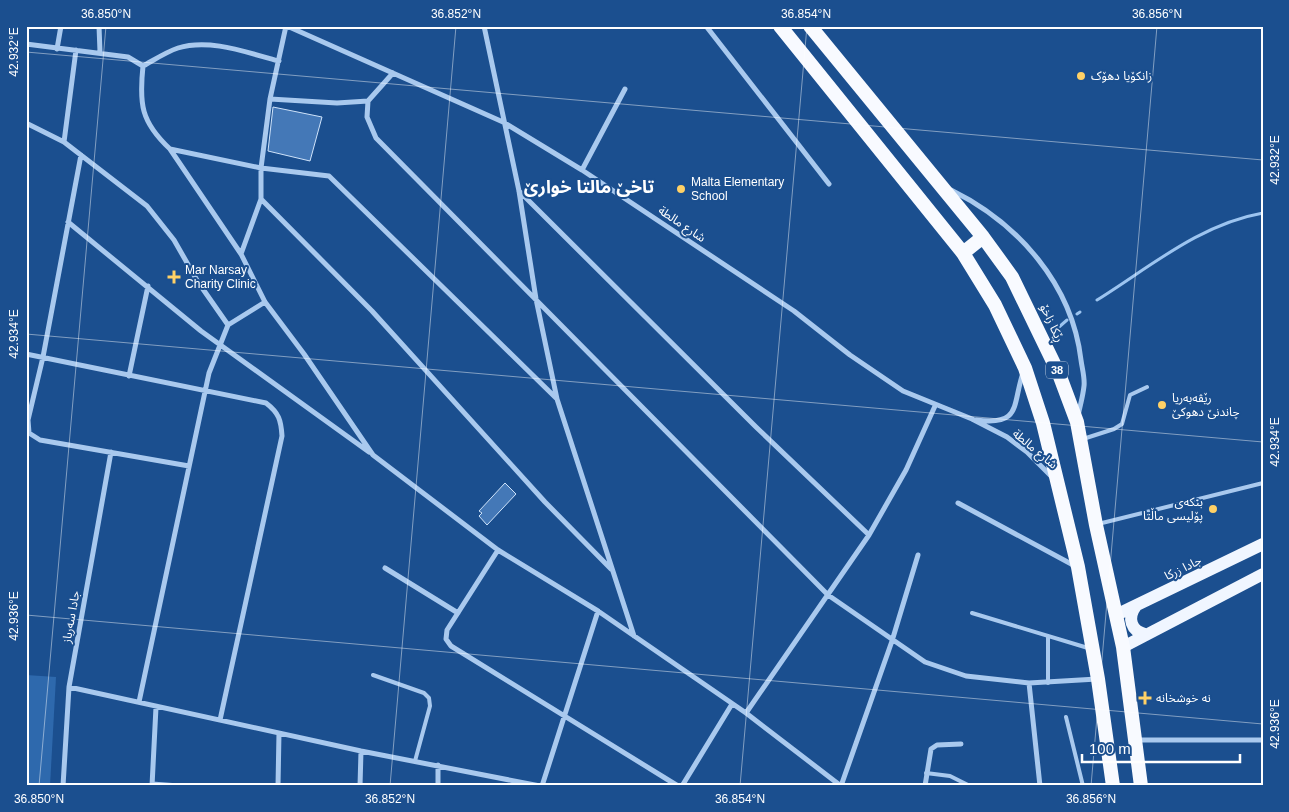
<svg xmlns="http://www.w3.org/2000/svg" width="1289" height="812" font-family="Arial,'Noto Sans Arabic',sans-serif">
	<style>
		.green { fill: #2e69ad }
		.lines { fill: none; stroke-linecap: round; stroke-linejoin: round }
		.stream { stroke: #9cc4f0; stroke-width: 3 }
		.building { fill: #4478b7; stroke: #cfe3fa }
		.service { stroke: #a9c9ee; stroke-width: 4 }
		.minor { stroke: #a9c9ee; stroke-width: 5 }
		.primary { stroke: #f0f6ff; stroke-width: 12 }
		.trunk { stroke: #f8faff; stroke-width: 14 }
		.ticks { fill: none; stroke: #fff; stroke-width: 1; stroke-opacity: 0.45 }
		.poi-dot { fill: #ffd166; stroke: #1b4f8f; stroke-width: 2 }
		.labels { text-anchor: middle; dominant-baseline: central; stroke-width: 4; stroke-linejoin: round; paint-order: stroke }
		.shield { fill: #1b4f8f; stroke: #bbcadd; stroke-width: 1 }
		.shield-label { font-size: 11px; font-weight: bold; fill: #fff }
		.poi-label { font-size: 12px; fill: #fff; stroke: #1b4f8f; text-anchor: start }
		.street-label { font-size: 12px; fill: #fff; stroke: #1b4f8f }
		.district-label { font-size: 18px; font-weight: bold; fill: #fff; stroke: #1b4f8f }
		.neatline { fill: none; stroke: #fff; stroke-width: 2 }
		.ticks-label { font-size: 12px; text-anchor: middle; fill: #fff }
	</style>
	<rect width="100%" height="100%" fill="#1b4f8f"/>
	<!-- green -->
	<path class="green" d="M26,675l30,2 -6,109h-24z"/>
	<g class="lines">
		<!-- stream -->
		<path class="stream" d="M1097,300c53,-33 103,-76 166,-87
			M1077,314l3,-2
			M1059,327l8,-7"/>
	</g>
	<!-- building -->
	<path class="building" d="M273,107l49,10 -12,44 -42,-10z
		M505,483l11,11 -29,31 -8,-9 3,-3 -3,-2z"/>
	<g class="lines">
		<!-- service -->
		<path class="service" d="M1083,439l31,-10 8,-5 8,-29 17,-8
			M1098,524l165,-41
			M972,613l116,35
			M373,675l51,18 5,5 1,8 -15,55
			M1048,683v-47
			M1066,717l17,69
			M926,773l24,3 20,10"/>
		<!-- minor -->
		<path class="minor" d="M99,26l1,26
			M286,26l-16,73 -9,69v31l-20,55 24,48 39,52 69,101 125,95 100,61 148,102 95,73
			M287,26l216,96 79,48 212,141 56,44 53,36 69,28 35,18 20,15 25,25
			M484,26l35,165 17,108 21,100 77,237
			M706,26l123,158
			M26,44l102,13 15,9
			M57,49l4,-23
			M270,99l67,4 31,-2 25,-28
			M368,101l-1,16 9,21 452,457 97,67 41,14 63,7 68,-4
			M26,123l38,19 83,64 27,34 24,42 30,43
			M64,142l12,-92
			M170,149l91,19 68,8 227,222
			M81,155l-38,202 -15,63 1,13 11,7 149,26
			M582,170l43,-81
			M951,190c67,33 121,94 130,170 1,8 4,18 3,26 -1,10 -4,20 -6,30
			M519,191l237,236 113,108
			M261,199l111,112 173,191 66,67
			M68,222l133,109 168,121
			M241,254l-71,-105c-29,-27 -31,-45 -27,-83 11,-6 23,-14 35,-18 32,-10 70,5 101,13
			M26,354l240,49c13,10 15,17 16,33l-62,284
			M129,376l19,-90
			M976,420c46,6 36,-15 47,-47
			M958,503l117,63
			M498,550l-51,80 -1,9 5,7 227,140
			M385,568l73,45
			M1029,683l11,103
			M69,687l292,64 179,35
			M139,702l70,-329 19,-48 37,-23
			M746,713l123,-178 37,-65 29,-64
			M1136,740h127
			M152,784l27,2
			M63,786l6,-99 42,-235
			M152,786l4,-79
			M278,786l1,-53
			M360,786l1,-35
			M438,786v-21
			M542,786l56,-175
			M682,786l50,-82
			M841,786l51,-145 26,-86
			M925,786l6,-37 6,-4 24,-1"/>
		<!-- primary -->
		<path class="primary" d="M1136,606c-9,12 -5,25 9,28
			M1116,615l147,-71
			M1123,647l140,-73"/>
		<!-- trunk -->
		<path class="trunk" d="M780,26l183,227 32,52 30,63 18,55 35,144 20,112 15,107
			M810,26l173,211 29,40 47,97 18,48 19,103 27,122 18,139
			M963,253l20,-16"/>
	</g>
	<!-- ticks -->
	<path class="ticks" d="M26,52l1237,108M26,334l1237,108M26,615l1237,109M39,786l67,-760M390,786l66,-760M740,786l67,-760M1091,786l66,-760"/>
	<!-- markers -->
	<g class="poi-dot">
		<circle cx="1081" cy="76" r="5"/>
		<circle cx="681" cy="189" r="5"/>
		<path d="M171.5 269.5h5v5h5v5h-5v5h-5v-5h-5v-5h5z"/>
		<circle cx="1162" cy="405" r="5"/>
		<circle cx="1213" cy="509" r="5"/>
		<path d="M1142.5 690.5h5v5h5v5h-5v5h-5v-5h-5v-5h5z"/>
	</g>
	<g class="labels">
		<!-- shield labels -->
		<rect class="shield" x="1046" y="361.5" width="22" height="17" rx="4"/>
		<g class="shield-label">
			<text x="1057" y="370">38</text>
		</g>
		<!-- poi labels -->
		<g class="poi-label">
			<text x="1091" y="76">زانکۆیا دهۆک</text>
			<text x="691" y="182">Malta Elementary<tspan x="691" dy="14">School</tspan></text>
			<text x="185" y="270">Mar Narsay<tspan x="185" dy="14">Charity Clinic</tspan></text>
			<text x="1172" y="398">رێڤەبەریا<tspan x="1172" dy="14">چاندنێ دهوکێ</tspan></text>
			<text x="1203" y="502" text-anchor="end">بنکەی<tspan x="1203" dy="14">پۆلیسی ماڵتا</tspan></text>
			<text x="1156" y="698">نه خوشخانه</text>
		</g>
		<!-- street labels -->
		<g class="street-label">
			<text transform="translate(682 224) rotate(34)">شارع مالطة</text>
			<text transform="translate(1052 323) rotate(65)">ڕێکا زاخۆ</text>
			<text transform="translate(1035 449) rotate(40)">شارع مالطة</text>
			<text transform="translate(1183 568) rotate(-26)">جادا زرکا</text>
			<text transform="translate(71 617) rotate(-80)">جادا سەرباز</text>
		</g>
		<!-- district labels -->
		<g class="district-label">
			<text x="589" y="187">تاخێ مالتا خوارێ</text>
		</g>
	</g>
	<!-- border -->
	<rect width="1289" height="812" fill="none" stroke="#1b4f8f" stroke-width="55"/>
	<!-- scale -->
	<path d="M1082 754v8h158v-8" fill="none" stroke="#ffffff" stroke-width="2.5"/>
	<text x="1089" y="754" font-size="15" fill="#ffffff" stroke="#1b4f8f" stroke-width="4" paint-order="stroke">100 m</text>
	<rect x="28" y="28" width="1234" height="756" class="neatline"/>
	<g class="ticks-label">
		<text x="106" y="18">36.850°N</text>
		<text x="456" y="18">36.852°N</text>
		<text x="806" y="18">36.854°N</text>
		<text x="1157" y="18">36.856°N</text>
		<text transform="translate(14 52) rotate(-90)" y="4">42.932°E</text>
		<text transform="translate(1275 160) rotate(-90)" y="4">42.932°E</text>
		<text transform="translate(14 334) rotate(-90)" y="4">42.934°E</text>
		<text transform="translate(1275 442) rotate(-90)" y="4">42.934°E</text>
		<text transform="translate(14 616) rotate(-90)" y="4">42.936°E</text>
		<text transform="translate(1275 724) rotate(-90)" y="4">42.936°E</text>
		<text x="39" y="803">36.850°N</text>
		<text x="390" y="803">36.852°N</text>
		<text x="740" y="803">36.854°N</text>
		<text x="1091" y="803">36.856°N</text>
	</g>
</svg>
